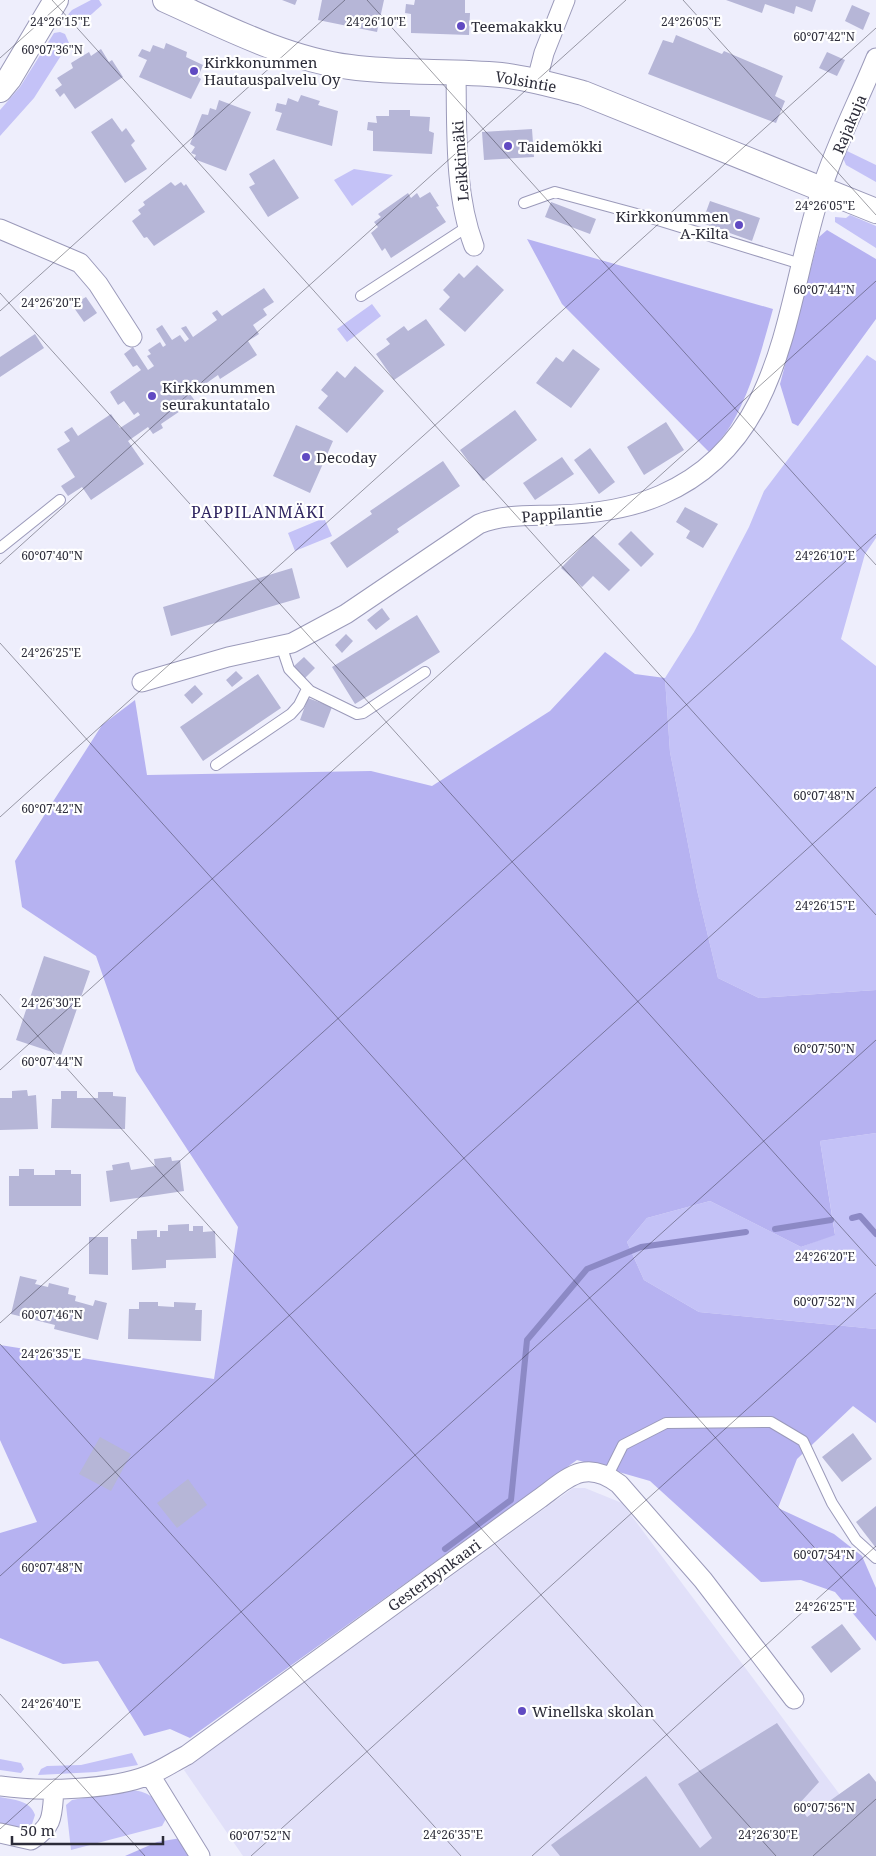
<svg xmlns="http://www.w3.org/2000/svg" width="876" height="1856" font-family="'Noto Serif',serif">
	<style>
		.built { fill: #e1e0f9 }
		.green { fill: #c4c2f7 }
		.forest { fill: #b6b2f1 }
		.lines { fill: none; stroke-linecap: round; stroke-linejoin: round }
		.stream { stroke: #8c89c5; stroke-width: 6 }
		.building { fill: #b6b6d7 }
		.service-casing { stroke: #9b9aba; stroke-width: 12 }
		.minor-casing { stroke: #9b9aba; stroke-width: 21 }
		.tertiary-casing { stroke: #9b9aba; stroke-width: 26 }
		.service { stroke: #fff; stroke-width: 10 }
		.minor { stroke: #fff; stroke-width: 19 }
		.tertiary { stroke: #fff; stroke-width: 24 }
		.ticks { fill: none; stroke: #2c2c39; stroke-width: 1; stroke-opacity: 0.45 }
		.poi-dot { fill: #604ac2; stroke: #fff; stroke-width: 2 }
		.labels { text-anchor: middle; dominant-baseline: central; stroke-width: 4.5; stroke-linejoin: round; paint-order: stroke }
		.poi-label { font-size: 15px; fill: #2c2c39; stroke: #fff; text-anchor: start }
		.street-label { font-size: 15px; fill: #2c2c39; stroke: #fff }
		.neighbourhood-label { font-size: 16px; letter-spacing: 1px; fill: #302661; stroke: #fff }
		.ticks-label { font-size: 12px; text-anchor: middle; fill: #2c2c39; stroke: #fff; stroke-width: 4.5; stroke-linejoin: round; paint-order: stroke }
	</style>
	<rect width="100%" height="100%" fill="#eeeefc"/>
	<!-- built -->
	<path class="built" d="M573,1488h12l37,15 254,340v13h-633l-59,-86z"/>
	<!-- green -->
	<path class="green" d="M91,0h8l3,5c-11,9 -24,26 -37,13l7,-8z
		M60,32l5,2 4,9 -35,55 -34,38v-26l20,-23 34,-54z
		M845,150l31,15v17l-30,-17 -3,-7z
		M354,169l39,6 -41,31 -18,-26z
		M850,215l26,11v22l-41,-26v-5l11,1z
		M372,304l9,12 -34,26 -10,-13z
		M867,355l9,6v177l-11,16 -24,85 35,27v324l-117,8 -41,-20 -21,-88 -27,-138 -5,-74 29,-46 55,-105 15,-36z
		M324,518l8,18 -37,15 -7,-18z
		M876,1133v196l-177,-17 -55,-32 -17,-38 20,-24 63,-17 91,46 34,-13 -15,-93z
		M132,1753l6,12 -42,7 -58,3 3,-6 6,-3 34,-1z
		M0,1759l21,4 3,6 -3,4 -21,-3z
		M131,1790c22,2 24,10 36,27l-5,9 -91,24 -5,-45 6,-5z
		M0,1797c14,3 30,3 35,18l-4,12 -6,3 -25,-5z"/>
	<!-- forest -->
	<path class="forest" d="M827,230l49,29v60l-78,107 -6,-3 -12,-39 39,-147z
		M527,239l246,70c-11,39 -21,80 -42,116 -6,10 -14,18 -21,28l-148,-149z
		M605,652l30,22 30,4 5,74 27,138 21,88 41,20 117,-8v143l-56,8 15,94 -34,12 -91,-46 -63,17 -20,24 17,38 55,32 177,17v94l-23,-17 -56,53 -19,49 56,26 28,22 14,32v53l-41,-49 -34,-12 -40,2 -111,-101 -73,-21 -387,278 -20,-9 -26,7 -46,-75 -35,3 -63,-26v-105l37,-11 -37,-82v-95l214,34 24,-152 -102,-156 -40,-115 -74,-49 -7,-46 87,-136 33,-25 12,75 224,-4 61,15 118,-75z
		M181,1838l10,18h-66l32,-14z"/>
	<g class="lines">
		<!-- stream -->
		<path class="stream" d="M852,1218l8,-2 16,18
			M775,1229l56,-9
			M445,1549l66,-49 16,-160 60,-71 54,-22 105,-15"/>
	</g>
	<!-- building -->
	<path class="building" d="M282,0h15l-2,5z
		M322,0h62l-7,32 -59,-12z
		M415,0h50v13h5l-1,22 -58,-2v-19l-6,-1 1,-9 8,1z
		M726,0h90l-4,12 -16,-6 -2,8 -29,-10 -3,9z
		M852,5l18,8 -7,17 -18,-9z
		M676,35l46,19 2,-3 59,25 -8,20 10,5 -9,22 -128,-49 15,-34 10,3z
		M166,43l21,9 -1,5 17,8 -5,12 3,2 -10,20 -52,-22 8,-17 -9,-4 4,-7 8,3 3,-7 11,4z
		M101,49l8,13 3,-2 11,17 -48,32 -11,-16 -4,4 -5,-7 7,-5 -5,-7 16,-10 -2,-5 18,-11 2,4z
		M827,52l18,8 -8,16 -18,-8z
		M301,95l19,6 -2,4 20,6 -6,35 -56,-16 6,-17 -7,-2 2,-8 9,2 2,-7 10,4z
		M219,100l32,12 -25,59 -32,-12 2,-4 -5,-2 4,-6 -5,-3 12,-30 6,1 2,-7 6,2z
		M389,110h21v6l20,1 -1,14 5,2 -2,21 -59,-3v-20l-6,-1 1,-8 9,1 -1,-7h13z
		M112,118l10,14 4,-4 9,13 -4,4 16,24 -22,14 -34,-51z
		M532,129l2,28 -50,3 -2,-28z
		M274,159l25,39 -31,19 -19,-30 6,-3 -6,-10z
		M171,182l4,4 6,-4 3,4 2,-2 19,28 -51,34 -7,-9 -3,1 -12,-17 9,-7 -3,-4 7,-5 -2,-3z
		M430,192l9,14 -3,1 10,15 -55,36 -6,-10 -3,3 -11,-18 7,-6 -4,-5 7,-5 -3,-3 30,-21 3,5 6,-5 3,5z
		M710,201l50,17 -8,23 -50,-18z
		M551,202l45,17 -6,15 -45,-17z
		M477,265l27,25 -39,42 -26,-23 11,-12 -7,-7 16,-17 5,5z
		M264,288l10,14 -11,7 4,6 -14,10 6,9 -11,7 9,14 -37,24 -2,-4 -17,12 -3,-3 -10,7 7,10 -34,23 2,4 -10,6 -5,-7 -20,14 16,23 -53,36 -9,-13 -14,9 -7,-10 14,-9 -18,-28 13,-8 -6,-9 8,-5 6,9 33,-22 9,14 20,-13 -2,-3 -4,3 -10,-14 -6,4 -8,-13 31,-22 -4,-5 -4,2 -9,-13 9,-7 15,23 6,-4 -7,-10 4,-2 -3,-4 12,-8 3,5 3,-2 -10,-16 6,-4 10,15 8,-5 5,7 4,-3 -8,-11 5,-2 7,11 24,-17 -5,-7 5,-3 5,6z
		M86,297l11,16 -13,9 -12,-17z
		M426,319l19,26 -51,35 -18,-26 14,-10 -4,-5 18,-13 4,5z
		M35,334l9,14 -44,29v-20z
		M573,349l27,20 -29,39 -35,-25 20,-26 7,5z
		M355,366l29,25 -37,42 -29,-25 10,-12 -7,-6 16,-19 8,7z
		M515,410l22,30 -54,41 -23,-31z
		M666,422l18,28 -40,25 -17,-28z
		M296,425l37,16 -23,52 -37,-17z
		M590,448l25,34 -16,12 -25,-34z
		M562,457l12,17 -39,26 -12,-17z
		M443,461l17,25 -63,43 2,3 -52,36 -17,-25 42,-29 -2,-3z
		M685,507l33,17 -15,24 -17,-10 4,-7 -14,-9z
		M631,531l23,23 -13,13 -23,-23z
		M593,535l37,35 -21,21 -16,-15 -11,11 -21,-19z
		M292,568l8,30 -129,38 -8,-29z
		M382,608l8,11 -14,11 -9,-10z
		M417,615l23,37 -85,52 -23,-37z
		M346,634l7,7 -11,12 -7,-8z
		M304,657l11,11 -11,11 -11,-12z
		M236,671l7,7 -11,9 -6,-7z
		M258,674l23,34 -78,53 -23,-34z
		M195,685l8,9 -11,10 -8,-9z
		M308,698l24,9 -8,21 -24,-8z
		M44,956l46,15 -29,84 -45,-15z
		M27,1090l1,6 8,-1 2,34 -38,1v-32h12v-7z
		M61,1091h16v7h21v-6h15v4l13,1 -1,32 -74,-1 1,-29h9z
		M171,1157l1,4 8,-1 4,31 -74,11 -4,-31 7,-1 -1,-5 17,-3 2,8 24,-4 -1,-7z
		M19,1169h15v6h21v-5h16v4h10v32h-72v-30h10z
		M189,1224v7h4v-5h10v6l12,-1 1,27 -50,2v8l-34,2 -1,-31h6v-8l20,-1v7h3v-6h8v-6z
		M89,1237h19v38l-19,-1z
		M20,1276l17,4 -2,4 13,3 1,-4 20,5 -1,6 8,2 -1,5 18,5 2,-6 12,3 -9,37 -44,-11 1,-4 -44,-11z
		M139,1302h19v4l16,1v-5l22,1 -1,7h7l-1,31 -73,-2 1,-30h10z
		M853,1433l19,26 -30,23 -20,-25z
		M100,1437l31,17 -20,37 -32,-17z
		M188,1479l19,26 -30,23 -20,-25z
		M876,1506v42l-20,-26z
		M842,1624l19,25 -30,24 -20,-26z
		M777,1723l42,59 -21,23 9,12 62,-44 7,9v74h-316l-9,-11 95,-69 54,72 12,-10 -34,-54z"/>
	<g class="lines">
		<defs>
			<path id="service" d="M524,203l31,-11 93,25 153,47
				M361,296l106,-69
				M0,548l60,-48
				M281,645l8,24 21,22 47,23 6,-1 62,-41
				M216,765l75,-51 8,-9 8,-16
				M608,1475l15,-30 43,-22 105,-1 32,19 29,62 24,37 20,18"/>
			<path id="minor" d="M456,73c1,57 -2,120 18,173
				M537,80l7,-27 21,-53
				M0,229l80,34 18,21 34,53
				M142,682l86,-25 64,-14 54,-29 133,-90c25,-10 51,-8 78,-9 34,-1 72,-6 104,-20 125,-54 123,-191 160,-304 14,-45 37,-89 55,-133
				M150,1775l50,81
				M0,1786c40,6 112,4 149,-11 13,-5 26,-14 38,-20l352,-256c29,-21 46,-41 80,-15l84,96 91,119
				M0,1833l31,7c23,-14 21,-25 23,-51"/>
			<path id="tertiary" d="M165,0c58,26 121,59 185,67 50,7 101,3 151,8 28,3 55,11 82,18l293,118
				M0,90l9,-11 47,-79"/>
		</defs>
		<!-- service casing -->
		<use href="#service" class="service-casing"/>
		<!-- minor casing -->
		<use href="#minor" class="minor-casing"/>
		<!-- tertiary casing -->
		<use href="#tertiary" class="tertiary-casing"/>
		<!-- service -->
		<use href="#service" class="service"/>
		<!-- minor -->
		<use href="#minor" class="minor"/>
		<!-- tertiary -->
		<use href="#tertiary" class="tertiary"/>
	</g>
	<!-- ticks -->
	<path class="ticks" d="M52,0l824,915M367,0l509,565M683,0l193,215M0,58l65,-58M0,293l876,973M0,311l345,-311M0,564l626,-564M0,643l876,973M0,817l876,-789M0,994l776,862M0,1070l876,-789M0,1323l876,-789M0,1344l461,512M0,1576l876,-789M0,1694l145,162M0,1829l876,-789M251,1856l625,-563M532,1856l344,-310M813,1856l63,-57"/>
	<!-- markers -->
	<g class="poi-dot">
		<circle cx="461" cy="26" r="5"/>
		<circle cx="194" cy="71" r="5"/>
		<circle cx="508" cy="146" r="5"/>
		<circle cx="739" cy="225" r="5"/>
		<circle cx="152" cy="396" r="5"/>
		<circle cx="306" cy="457" r="5"/>
		<circle cx="522" cy="1711" r="5"/>
	</g>
	<g class="labels">
		<!-- poi labels -->
		<g class="poi-label">
			<text x="471" y="26">Teemakakku</text>
			<text x="204" y="62">Kirkkonummen<tspan x="204" dy="17">Hautauspalvelu Oy</tspan></text>
			<text x="518" y="146">Taidemökki</text>
			<text x="729" y="216" text-anchor="end">Kirkkonummen<tspan x="729" dy="17">A-Kilta</tspan></text>
			<text x="162" y="387">Kirkkonummen<tspan x="162" dy="17">seurakuntatalo</tspan></text>
			<text x="316" y="457">Decoday</text>
			<text x="532" y="1711">Winellska skolan</text>
		</g>
		<!-- street labels -->
		<g class="street-label">
			<text transform="translate(526 81) rotate(10)">Volsintie</text>
			<text transform="translate(849 124) rotate(-67)">Rajakuja</text>
			<text transform="translate(460 161) rotate(-94)">Leikkimäki</text>
			<text transform="translate(562 513) rotate(-5)">Pappilantie</text>
			<text transform="translate(434 1575) rotate(-36)">Gesterbynkaari</text>
		</g>
		<!-- neighbourhood labels -->
		<g class="neighbourhood-label">
			<text x="258" y="512">PAPPILANMÄKI</text>
		</g>
	</g>
	<g class="ticks-label">
		<text x="60" y="26">24°26'15"E</text>
		<text x="376" y="26">24°26'10"E</text>
		<text x="691" y="26">24°26'05"E</text>
		<text x="824" y="41">60°07'42"N</text>
		<text x="52" y="54">60°07'36"N</text>
		<text x="825" y="210">24°26'05"E</text>
		<text x="824" y="294">60°07'44"N</text>
		<text x="51" y="307">24°26'20"E</text>
		<text x="52" y="560">60°07'40"N</text>
		<text x="825" y="560">24°26'10"E</text>
		<text x="51" y="657">24°26'25"E</text>
		<text x="824" y="800">60°07'48"N</text>
		<text x="52" y="813">60°07'42"N</text>
		<text x="825" y="910">24°26'15"E</text>
		<text x="51" y="1007">24°26'30"E</text>
		<text x="824" y="1053">60°07'50"N</text>
		<text x="52" y="1066">60°07'44"N</text>
		<text x="825" y="1261">24°26'20"E</text>
		<text x="824" y="1306">60°07'52"N</text>
		<text x="52" y="1319">60°07'46"N</text>
		<text x="51" y="1358">24°26'35"E</text>
		<text x="824" y="1559">60°07'54"N</text>
		<text x="52" y="1572">60°07'48"N</text>
		<text x="825" y="1611">24°26'25"E</text>
		<text x="51" y="1708">24°26'40"E</text>
		<text x="824" y="1812">60°07'56"N</text>
		<text x="453" y="1839">24°26'35"E</text>
		<text x="768" y="1839">24°26'30"E</text>
		<text x="260" y="1840">60°07'52"N</text>
	</g>
	<!-- scale -->
	<path d="M12 1836v8h151v-8" fill="none" stroke="#2c2c39" stroke-width="2.5"/>
	<text x="20" y="1836" font-size="15" fill="#2c2c39" stroke="#ffffff" stroke-width="4" paint-order="stroke">50 m</text>
</svg>
